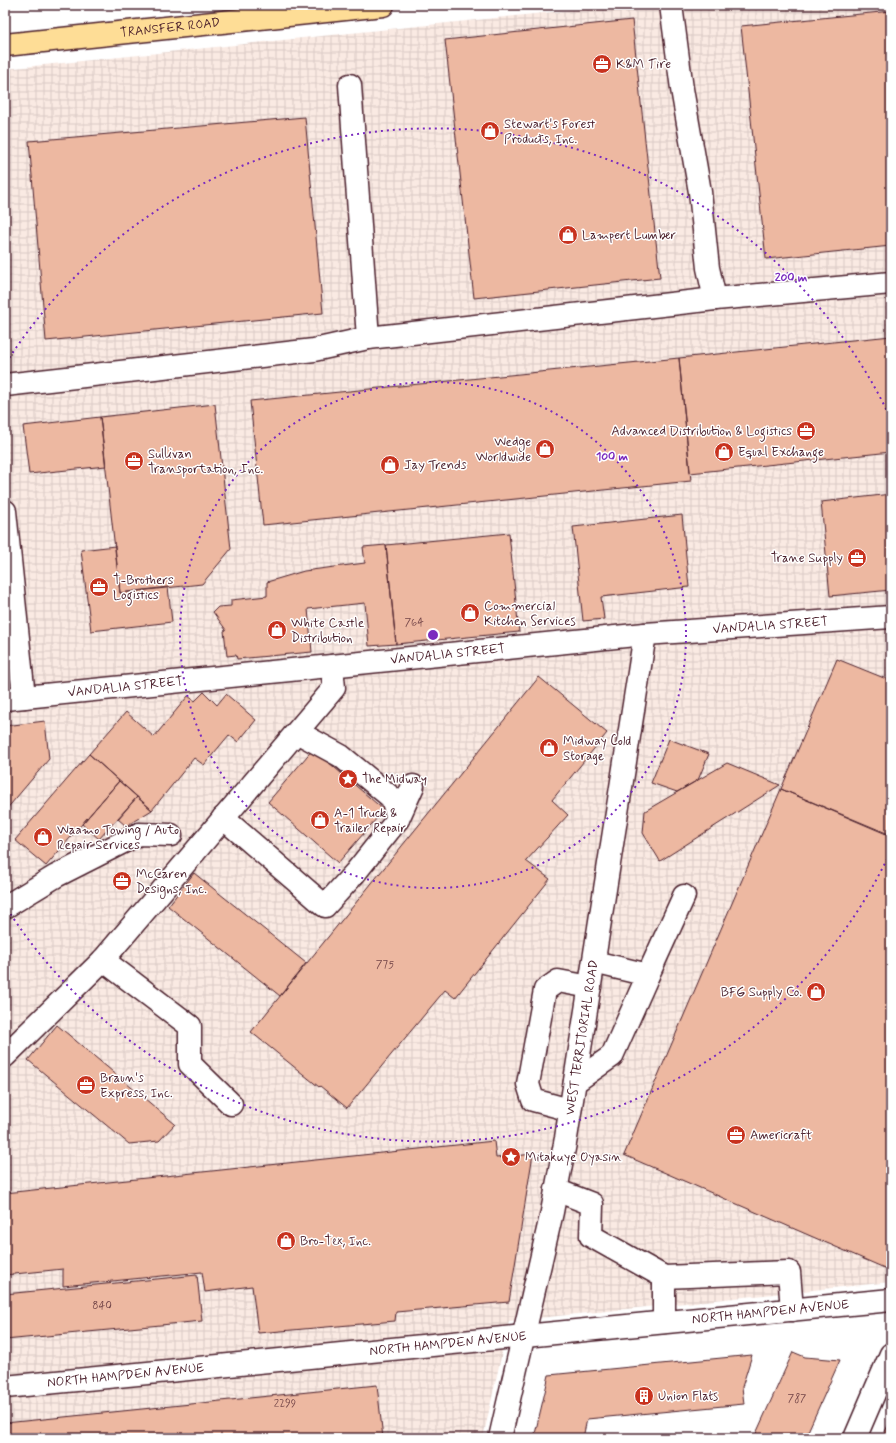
<svg xmlns="http://www.w3.org/2000/svg" width="896" height="1443" font-family="Mynerve,sans-serif">
	<style>
		.industrial { fill: url(#industrial-grid) }
		.building { fill: #edb8a1; stroke: #4a1f2b }
		.lines { fill: none; stroke-linecap: round; stroke-linejoin: round }
		.minor-casing { stroke: #4a1f2b; stroke-width: 25 }
		.major-casing { stroke: #4a1f2b; stroke-width: 25 }
		.minor { stroke: #fff; stroke-width: 22 }
		.major { stroke: #fedd96; stroke-width: 22 }
		.ring { fill: none; stroke: #7b2cbf; stroke-width: 2; stroke-dasharray: 2 4 }
		.labels { text-anchor: middle; dominant-baseline: central; stroke-width: 3; stroke-linejoin: round; paint-order: stroke }
		.number-label { font-size: 11px; fill: #734548 }
		.street-label { font-size: 13px; fill: #4a1f2b; stroke: #fff }
		.poi-label { font-size: 13px; fill: #4a1f2b; stroke: #fff; text-anchor: start }
		.centre { fill: #7b2cbf; stroke: #fff; stroke-width: 2 }
		.ring-label { font-size: 12px; text-anchor: middle; font-weight: bold; fill: #7b2cbf; stroke: #fff; stroke-width: 3; stroke-linejoin: round; paint-order: stroke }
	</style>
	<defs>
		<pattern id="industrial-grid" width="8" height="8" patternUnits="userSpaceOnUse"><rect width="8" height="8" fill="#faeae3"/><path d="M0 4h8M4 0v8" fill="none" stroke="#d8c8c3"/></pattern>
	</defs>
	<rect width="100%" height="100%" fill="#fff"/>
	<filter id="ink" filterUnits="userSpaceOnUse"><feTurbulence type="fractalNoise" baseFrequency=".025" numOctaves="2"/><feDisplacementMap in="SourceGraphic" scale="8" xChannelSelector="R" yChannelSelector="G"/><feConvolveMatrix kernelMatrix="1 2 1 2 8 2 1 2 1" color-interpolation-filters="sRGB"/></filter>
	<g filter="url(#ink)">
		<!-- industrial -->
		<path class="industrial" d="M620,5h271v1277l-382,39 -26,117h-478v-1369z"/>
		<!-- building -->
		<path class="building" d="M891,11v235l-125,13 -25,-233z
			M632,20l28,258 -186,20 -29,-258z
			M305,117l18,196 -277,28 -17,-200z
			M891,336v116l-201,21 -11,-115z
			M679,358l12,123 -428,44 -13,-124z
			M215,404l16,145 -29,35 -82,9 -20,-176z
			M100,417l6,49 -77,8 -6,-48z
			M891,494v96l-61,6 -9,-94z
			M682,515l7,72 -88,10 3,22 -21,2 -10,-94z
			M509,533l10,99 -123,12 -10,-99z
			M386,545l10,99 -27,2 -4,-43 -57,6 4,43 -75,7 -1,-4 -9,1 -3,-25 2,-1 -13,-18 5,-5 13,-1v-6l36,-4v-14l37,-11 61,-8 -2,-16z
			M115,546l5,47 48,-6 4,35 -81,9 -10,-81z
			M837,659l52,21 2,-5v160l-110,-46z
			M539,677l68,56 -55,67 16,15 -42,46 24,18 -95,119 -10,-8 -98,118 -27,-22 -1,1 -68,-55z
			M204,692l13,13 9,-11 30,26 -18,22 -9,-7 -25,30 -10,-7 -42,52 -63,-56 37,-42 28,25 34,-41 7,5z
			M45,721l4,38 -44,52v-85z
			M669,739l40,15 -11,26 -21,12 -26,-9z
			M313,749l71,61 -46,53 -70,-61z
			M89,754l30,27 -73,85 -31,-26z
			M727,763l53,22 -120,76 -17,-28 2,-22z
			M119,781l18,16 -38,42 -17,-15z
			M781,789l110,47v430l-2,4 -265,-115z
			M137,797l15,13 -26,16 -8,-7z
			M194,873l112,90 -26,33 -112,-90z
			M57,1025l118,99 -16,17 -30,3 -101,-84z
			M494,1141l2,17 37,-4 -24,148 -113,10 -1,9 -137,12 -6,-47 -47,6 -3,-20 -139,14v-17l-58,6v-82z
			M197,1275l5,46 -197,19v-46z
			M793,1352l12,5 35,3 -35,78h-51z
			M752,1355l-10,32 2,17 -157,15 -4,19h-49l15,-63z
			M377,1385l6,53h-378v-15z
			M891,1419v19h-9z"/>
		<g class="lines">
			<defs>
				<g id="minor">
					<path d="M671,5l11,84 18,103 8,76 7,31"/>
					<path d="M350,85l18,253"/>
					<path d="M5,385l309,-35 54,-12 347,-39 176,-16"/>
					<path d="M5,511l19,186"/>
					<path id="s1" d="M5,699l640,-65 246,-17"/>
					<path d="M223,818l102,88 30,-33 43,-54 -6,-21 -51,-42 -44,-24"/>
					<path d="M398,819l15,-33"/>
					<path d="M5,907l51,-31 83,-42 32,1"/>
					<path d="M103,960l87,66v38l41,40"/>
					<path d="M648,975l36,-79"/>
					<path d="M5,1056l98,-96 231,-272 -2,-22"/>
					<path d="M575,1082l37,-26 36,-81 -54,-13"/>
					<path d="M570,1110l-37,-10 -5,-16 17,-94 13,-9 32,6"/>
					<path d="M556,1190l36,14 -1,32 73,41 125,-5 3,38"/>
					<path d="M664,1277v45"/>
					<path id="s2" d="M5,1387l886,-87"/>
					<path id="s3" d="M500,1438l52,-226 14,-74 79,-504"/>
					<path d="M855,1438l36,-84"/>
				</g>
				<g id="major">
					<path id="s4" d="M5,45l378,-40"/>
				</g>
			</defs>
			<!-- minor casing -->
			<use href="#minor" class="minor-casing"/>
			<!-- major casing -->
			<use href="#major" class="major-casing"/>
			<!-- minor -->
			<use href="#minor" class="minor"/>
			<!-- major -->
			<use href="#major" class="major"/>
		</g>
	</g>
	<!-- distance rings -->
	<g class="ring">
		<circle cx="433" cy="635" r="253"/>
		<path d="M890 853A506 506 0 0 1 6 907M6 363A506 506 0 0 1 890 417"/>
	</g>
	<!-- icons -->
	<defs>
		<symbol id="office-disc" viewBox="-11 -11 22 22"><circle r="9.5" fill="#c8321e" stroke="#fff"/><path d="M-6-3h4V-5.5h4V-3h4V5H-6ZM-1-4.5V-3h2v-1.5ZM-6 0V1H6V0Z" fill="#fff"/></symbol>
		<symbol id="shop-disc" viewBox="-11 -11 22 22"><circle r="9.5" fill="#c8321e" stroke="#fff"/><path d="M-5-2.5h2.3a2.7 3.5 0 0 1 5.4 0H5L5.5 6h-11ZM-1.5-2.5h3a1.5 2.3 0 0 0-3 0Z" fill="#fff"/></symbol>
		<symbol id="sight-disc" viewBox="-11 -11 22 22"><circle r="9.5" fill="#c8321e" stroke="#fff"/><path d="M0-6L1.8-2.2L6-1.7L2.9 1.2L3.7 5.4L0 3.3L-3.7 5.4L-2.9 1.2L-6-1.7L-1.8-2.2Z" fill="#fff"/></symbol>
		<symbol id="building-disc" viewBox="-11 -11 22 22"><circle r="9.5" fill="#c8321e" stroke="#fff"/><path d="M-4-6H4V6H1V3H-1V6H-4ZM-2.5-4.3h1.7v1.8h-1.7ZM.8-4.3h1.7v1.8H.8ZM-2.5-1h1.7V.8h-1.7ZM.8-1h1.7V.8H.8Z" fill="#fff"/></symbol>
	</defs>
	<g fill-rule="evenodd">
		<use href="#office-disc" x="591" y="53" width="22" height="22"/>
		<use href="#shop-disc" x="479" y="120" width="22" height="22"/>
		<use href="#shop-disc" x="557" y="224" width="22" height="22"/>
		<use href="#office-disc" x="795" y="420" width="22" height="22"/>
		<use href="#shop-disc" x="534" y="438" width="22" height="22"/>
		<use href="#shop-disc" x="713" y="441" width="22" height="22"/>
		<use href="#office-disc" x="123" y="450" width="22" height="22"/>
		<use href="#shop-disc" x="379" y="454" width="22" height="22"/>
		<use href="#office-disc" x="846" y="547" width="22" height="22"/>
		<use href="#office-disc" x="88" y="576" width="22" height="22"/>
		<use href="#shop-disc" x="459" y="602" width="22" height="22"/>
		<use href="#shop-disc" x="266" y="619" width="22" height="22"/>
		<use href="#shop-disc" x="538" y="737" width="22" height="22"/>
		<use href="#sight-disc" x="337" y="768" width="22" height="22"/>
		<use href="#shop-disc" x="309" y="809" width="22" height="22"/>
		<use href="#shop-disc" x="32" y="826" width="22" height="22"/>
		<use href="#office-disc" x="111" y="870" width="22" height="22"/>
		<use href="#shop-disc" x="805" y="981" width="22" height="22"/>
		<use href="#office-disc" x="75" y="1074" width="22" height="22"/>
		<use href="#office-disc" x="725" y="1124" width="22" height="22"/>
		<use href="#sight-disc" x="500" y="1146" width="22" height="22"/>
		<use href="#shop-disc" x="275" y="1230" width="22" height="22"/>
		<use href="#building-disc" x="633" y="1385" width="22" height="22"/>
	</g>
	<g class="labels">
		<!-- number labels -->
		<g class="number-label">
			<text x="414" y="623">764</text>
			<text x="385" y="965">775</text>
			<text x="102" y="1306">840</text>
			<text x="797" y="1399">787</text>
			<text x="285" y="1404">2299</text>
		</g>
		<!-- street labels -->
		<g class="street-label">
			<text stroke="none"><textPath href="#s4" startOffset="166">TRANSFER ROAD</textPath></text>
			<text stroke="none"><textPath href="#s1" startOffset="769">VANDALIA STREET</textPath></text>
			<text stroke="none"><textPath href="#s1" startOffset="445">VANDALIA STREET</textPath></text>
			<text stroke="none"><textPath href="#s1" startOffset="121">VANDALIA STREET</textPath></text>
			<text stroke="none"><textPath href="#s3" startOffset="409">WEST TERRITORIAL ROAD</textPath></text>
			<text stroke="none"><textPath href="#s2" startOffset="769">NORTH HAMPDEN AVENUE</textPath></text>
			<text stroke="none"><textPath href="#s2" startOffset="445">NORTH HAMPDEN AVENUE</textPath></text>
			<text stroke="none"><textPath href="#s2" startOffset="121">NORTH HAMPDEN AVENUE</textPath></text>
		</g>
		<!-- poi labels -->
		<g class="poi-label">
			<text x="616" y="64">K&amp;M Tire</text>
			<text x="504" y="124">Stewart's Forest<tspan x="504" dy="15">Products, Inc.</tspan></text>
			<text x="582" y="235">Lampert Lumber</text>
			<text x="792" y="431" text-anchor="end">Advanced Distribution &amp; Logistics</text>
			<text x="531" y="442" text-anchor="end">Wedge<tspan x="531" dy="15">Worldwide</tspan></text>
			<text x="738" y="452">Equal Exchange</text>
			<text x="148" y="454">Sullivan<tspan x="148" dy="15">Transportation, Inc.</tspan></text>
			<text x="404" y="465">Jay Trends</text>
			<text x="843" y="558" text-anchor="end">Trane Supply</text>
			<text x="113" y="580">T-Brothers<tspan x="113" dy="15">Logistics</tspan></text>
			<text x="484" y="606">Commercial<tspan x="484" dy="15">Kitchen Services</tspan></text>
			<text x="291" y="623">White Castle<tspan x="291" dy="15">Distribution</tspan></text>
			<text x="563" y="741">Midway Cold<tspan x="563" dy="15">Storage</tspan></text>
			<text x="362" y="779">The Midway</text>
			<text x="334" y="813">A-1 Truck &amp;<tspan x="334" dy="15">Trailer Repair</tspan></text>
			<text x="57" y="830">Waamo Towing / Auto<tspan x="57" dy="15">Repair Services</tspan></text>
			<text x="136" y="874">McCaren<tspan x="136" dy="15">Designs, Inc.</tspan></text>
			<text x="802" y="992" text-anchor="end">BFG Supply Co.</text>
			<text x="100" y="1078">Braun's<tspan x="100" dy="15">Express, Inc.</tspan></text>
			<text x="750" y="1135">Americraft</text>
			<text x="525" y="1157">Mitakuye Oyasin</text>
			<text x="300" y="1241">Bro-Tex, Inc.</text>
			<text x="658" y="1396">Union Flats</text>
		</g>
	</g>
	<circle cx="433" cy="635" r="6" class="centre"/>
	<g class="ring-label">
		<text x="791" y="281">200 m</text>
		<text x="612" y="460">100 m</text>
	</g>
	<!-- margin -->
	<rect width="896" height="1443" fill="none" stroke="#fff" stroke-width="20"/>
	<rect x="10" y="10" width="876" height="1423" fill="none" stroke="#4a1f2b" stroke-width="1.5" filter="url(#ink)"/>
</svg>
